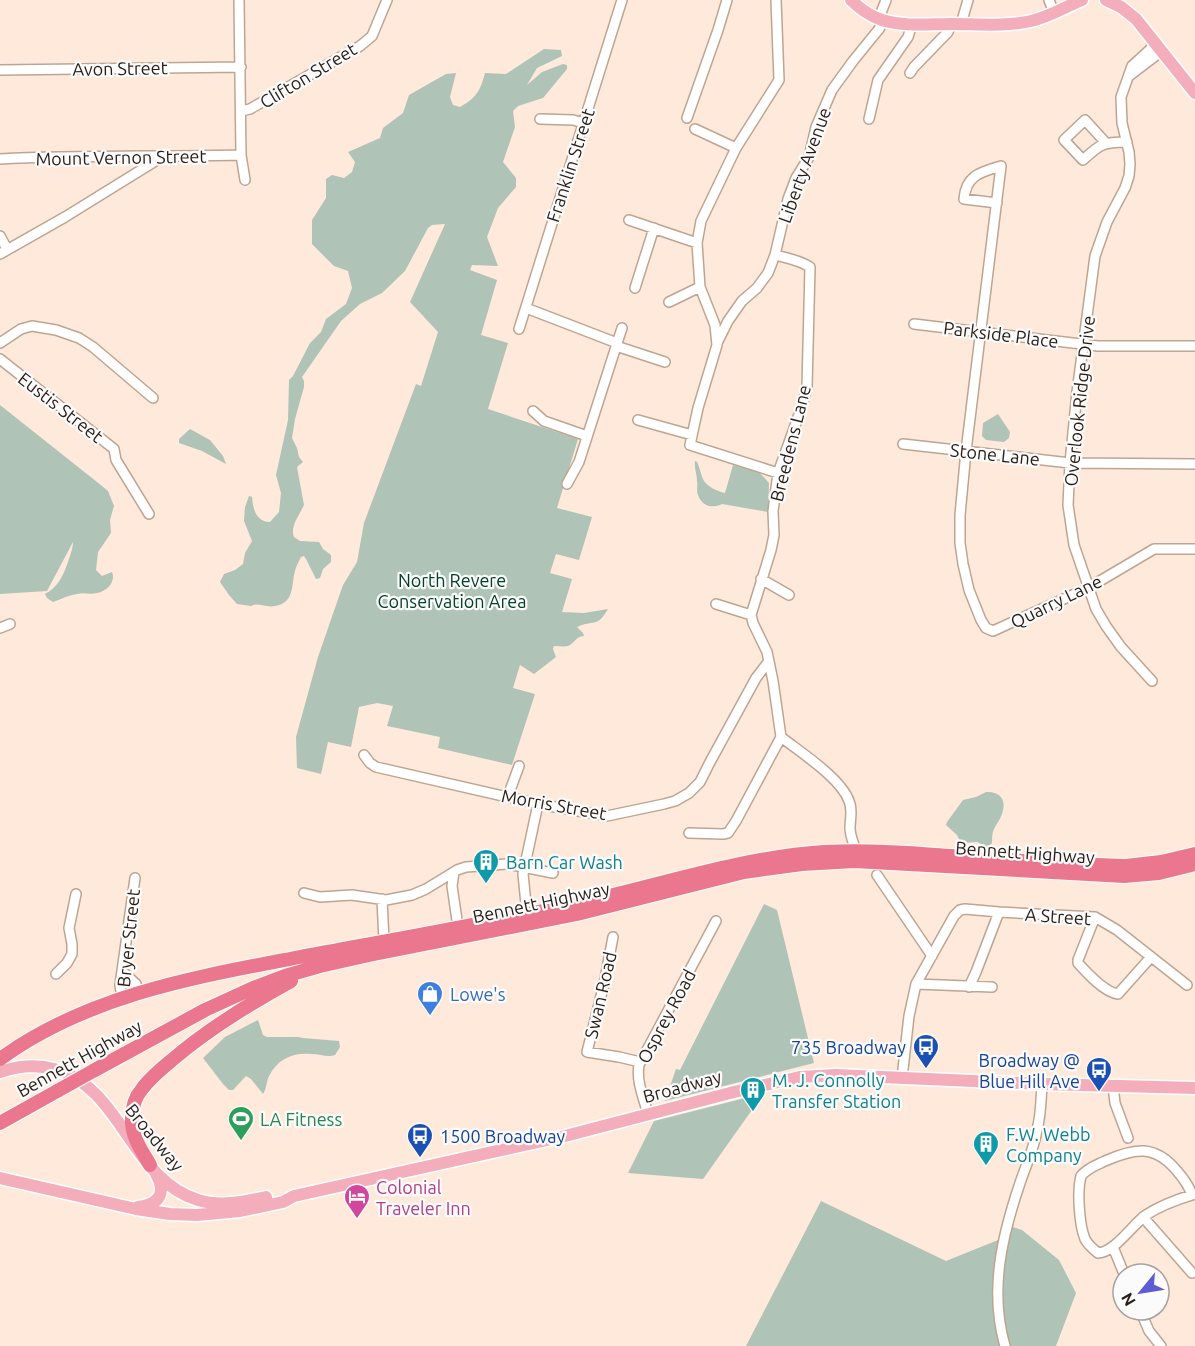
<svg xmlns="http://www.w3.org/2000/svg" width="1195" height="1346" font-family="Ubuntu,sans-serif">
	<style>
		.green { fill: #afc3b7 }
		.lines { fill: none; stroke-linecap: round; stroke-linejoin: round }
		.minor-casing { stroke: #bea592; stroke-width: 12 }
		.major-casing { stroke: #fff; stroke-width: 15 }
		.highway-casing { stroke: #fff; stroke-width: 16 }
		.minor { stroke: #fff; stroke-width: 9 }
		.major { stroke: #f3adbb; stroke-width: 12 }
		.highway { stroke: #eb778e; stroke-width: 14 }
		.highway-bridge-casing { stroke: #fff; stroke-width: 16; stroke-linecap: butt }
		.highway-bridge { stroke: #eb778e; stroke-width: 14 }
		.labels { text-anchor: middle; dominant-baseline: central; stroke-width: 4.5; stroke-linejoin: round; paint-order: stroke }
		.street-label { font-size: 18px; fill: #271d16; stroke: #fbfbfb }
		.park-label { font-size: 18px; fill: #014127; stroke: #fbfbfb }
		.culture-label { font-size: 18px; fill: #0d838f; stroke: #fbfbfb; text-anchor: start }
		.shop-label { font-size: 18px; fill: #366cbe; stroke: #fbfbfb; text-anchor: start }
		.transit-label { font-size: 18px; fill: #164399; stroke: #fbfbfb; text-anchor: end }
		.leisure-label { font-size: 18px; fill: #27864d; stroke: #fbfbfb; text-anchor: start }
		.hotel-label { font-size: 18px; fill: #b23c85; stroke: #fbfbfb; text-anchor: start }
	</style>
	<rect width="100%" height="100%" fill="#ffe9da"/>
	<!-- green -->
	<path class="green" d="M544,49l17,1 1,6 -25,12 -10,17 15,-13 21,-8 4,1v4l-24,29 -25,8 -5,5 2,16 -12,35 13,16v9l-18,21 -11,29 11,29 -26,-1 -2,5 27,10 -16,55 27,8 -20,66 90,30 -21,69 35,9 -13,43 -23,-6 -6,19 22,6 -10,33 22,1 24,-4c-12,20 -14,10 -31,18l6,6 1,3c-9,1 -9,7 -16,10 -4,1 -9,0 -14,0l-1,3 3,8 -22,17 -14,-9 -7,23 22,6 -23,71 -74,-17 2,-11 -53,-11 6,-20 -16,-3 -18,4 -8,40 -23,-5 -7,32 -24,-6 -1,-31 22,-80 25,-72 14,-23 7,-39 52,-139 5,2 17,-54 -28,-30 35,-78 -13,1 -4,3 -23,43 -23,22 -22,11 -19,17 -39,56 2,4v6l-9,32 -3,19 5,10 2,9 4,5 -6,5 7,38 -9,17 -2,7v5l1,3 6,4 19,1 4,7 8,6v7l-8,7 -3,9 -4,1 -10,-20 -2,-3 -3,1c-2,4 -5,9 -6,14 -4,14 0,32 -20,35 -9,2 -17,-4 -24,0l-14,-2 -8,-9 -9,-13 4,-8 11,-4 8,-6 2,-11 7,-12 -8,-20 1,-14 4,-11 3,1c1,12 4,25 18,25l9,-10 2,-19 -5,-18 12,-55 1,-40 4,-4 17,-33 11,-11 5,-13 20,-15 6,-16 -4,-17 -14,-5 -22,-22v-24l14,-22v-19l6,-4 12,3 8,-6 3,-10 -7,-10 32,-14 3,-10 20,-15 6,-18 37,-21 10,-1 -6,24 3,8 7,2c16,-9 20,-15 25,-34l21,1z
		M0,405l102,81 6,5 6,15 -4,14 1,13 -13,19 -2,18 6,6 10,-4c4,10 -5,19 -15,21 -7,2 -13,-1 -20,1 -8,1 -16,5 -24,8l-6,-4 -2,-4c13,-7 18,-18 23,-32 2,-7 5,-13 5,-20l-26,49 -47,3z
		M998,414l12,18 -1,6 -5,4 -18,-2 -4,-4 1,-13z
		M190,429l20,11 13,16 3,8 -24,-13 -23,-8v-4z
		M695,461l2,1c3,6 4,14 7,19 4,6 15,11 21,12l8,-28 26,7 10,11 -1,29 -46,-8c-10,5 -20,2 -24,-9 -2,-4 0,-10 -1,-14 0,-7 -3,-13 -2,-20z
		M986,792c12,-1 20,6 17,18 -1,7 -6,13 -9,19 -2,4 -2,9 -2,14l-4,4 -11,-5 -16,1 -4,-8 -11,-10 1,-3 16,-22 13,-3z
		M764,904l13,6 37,153 -149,38 11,-32 4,1z
		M258,1020l5,15 4,2h31l5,1 36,3 1,6 -5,8c-8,3 -14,-1 -23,-1 -18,-2 -34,4 -43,22 -3,6 -2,12 -6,18l-12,-15 -5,-3 -13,14h-4l-6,-6 -20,-26 22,-21z
		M757,1095l2,5 -56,79 -75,-6 26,-52z
		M821,1201l125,60 57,-23 8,-17 3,3 -1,3 9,3 37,30 17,33 -20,53h-310z"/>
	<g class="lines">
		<defs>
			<path id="minor" d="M239,0l2,155 4,25
				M776,0l3,80 -43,68 -35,73 -4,22 3,44 15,38 2,20 -19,63 -8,37 88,28
				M1049,0l5,13
				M879,18l7,-18
				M961,24l7,-24
				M0,70l241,-3
				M910,73l4,-6 34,-35 3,-8
				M1129,76l33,-25
				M241,111l9,-2 68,-39 42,-24 12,-10 15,-36
				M687,118l31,-88 9,-30
				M540,119l33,1 11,3
				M869,119l9,-39 30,-43 4,-13
				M695,129l41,19
				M1106,143l-21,-23 -21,20 19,20c17,-16 20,-18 44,-18
				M0,159c81,-4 161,-2 241,-4
				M997,203l-33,-4c2,-24 17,-27 37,-33l-35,285 -6,64v28l3,21 6,26 12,30 5,8 7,3 95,-43 66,-39h41
				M629,220l68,23
				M0,236l7,13
				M0,254l65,-37 97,-60
				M775,255c12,3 24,5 35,12l-3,120 -6,22 -23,64 -5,38 1,24 -3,15 -20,65 2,8 14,29 6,29 8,56c19,15 60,41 68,64 4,9 1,18 1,27 0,8 4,16 6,23
				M635,288l19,-60
				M669,302l31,-15
				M526,308l91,35
				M914,324l184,22h97
				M519,329l103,-329
				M0,343l21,-14 11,-3 24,4 23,8 14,9 60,51
				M717,343l11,-22 14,-20 15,-13 11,-15 7,-18 13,-56 8,-21 13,-21 7,-30 16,-37 21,-29 26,-32 5,-9
				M616,346l49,16
				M0,359l114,90 2,11 33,54
				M533,411l11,10 43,15
				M638,420l54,15
				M903,444l167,19 125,1
				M567,484l12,-22 43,-134
				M761,579l28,16
				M716,604l35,11
				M0,628l10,-4
				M1152,681l-31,-34 -15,-21 -10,-17 -22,-64 -6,-40 2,-42 7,-71 18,-136 12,-34 18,-34 4,-12 1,-12 -1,-12 -7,-29 -1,-26 11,-31 24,-22
				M364,755l6,8 6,4 162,37 69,12 57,-12 11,-3 14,-8 11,-11 9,-18 47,-86 13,-17
				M508,796l11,-30
				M689,833l34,1 5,-1 8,-12 45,-84
				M454,872l-2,14 6,41
				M877,875l55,81
				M304,893l16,4 32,-2 34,5 26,-5 14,-6 31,-19 9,-3 41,-3 46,9
				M382,899l2,42
				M527,914l-4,-40 15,-70
				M1095,917l-17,43v3c9,10 26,29 40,31l33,-37
				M613,937l-9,47 -17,68 32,5 21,5
				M122,971l14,13 3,8
				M56,974l11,-11 5,-9v-10l-3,-16 7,-34
				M916,984l76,3
				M969,987l7,-15 23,-60
				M122,998l-2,-13 15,-107
				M902,1078l7,-62 7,-32 38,-68 6,-6 5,-1 34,3 96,5 22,13 70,55
				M1113,1086l2,17 13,35
				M648,1114c-4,-15 -12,-33 -9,-49l77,-144
				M1192,1195c-3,-9 -8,-16 -15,-24 -22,-27 -43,-23 -72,-10 -8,4 -18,7 -24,15 -4,15 -2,48 4,63 3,6 8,10 13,14 17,-1 34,-28 48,-38 15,-10 32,-16 49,-21
				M1143,1217l49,56
				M1113,1247l11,27
				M1140,1310l9,21 12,15
				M1005,1346c-16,-55 -3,-110 15,-163 6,-18 14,-34 17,-53 4,-15 4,-30 5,-46"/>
			<path id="major" d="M851,0c9,9 19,16 31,20 23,7 47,4 70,4 26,0 53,3 79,-3 18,-4 34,-14 51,-21
				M1106,0l15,7 15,12 59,74
				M0,1072c18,-6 36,-8 54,-3 68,18 77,111 144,131 23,7 45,2 68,-3
				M0,1178l136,31 34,5 27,1 43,-4 43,-9 11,-6 271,-60 169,-44 66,-15 36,-2 206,9 153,4
				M138,1207c21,-2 29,-14 18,-33"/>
			<path id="highway" d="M0,1059c88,-64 196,-82 300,-102 86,-16 172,-31 257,-49 90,-18 176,-50 267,-56 37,-2 74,0 111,3 63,4 127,10 191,11l35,-4 34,-8
				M93,1071l112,-61 48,-22 32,-12 35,-10 49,-11 208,-41 167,-42 58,-8 52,-3 270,15 35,-3 36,-9
				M0,1123l59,-33
				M150,1165c-8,-14 -19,-29 -18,-46 0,-11 3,-22 10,-30 8,-11 19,-20 30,-29 36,-31 77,-56 119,-79"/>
		</defs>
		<!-- minor casing -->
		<use href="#minor" class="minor-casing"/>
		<!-- major casing -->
		<use href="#major" class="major-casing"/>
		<!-- highway casing -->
		<use href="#highway" class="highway-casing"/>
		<!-- minor -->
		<use href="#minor" class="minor"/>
		<!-- major -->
		<use href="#major" class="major"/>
		<!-- highway -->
		<use href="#highway" class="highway"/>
		<defs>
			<path id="highway-bridge" d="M59,1090l34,-19"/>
		</defs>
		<!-- highway-bridge casing -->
		<use href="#highway-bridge" class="highway-bridge-casing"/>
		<!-- highway-bridge -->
		<use href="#highway-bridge" class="highway-bridge"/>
	</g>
	<!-- icons -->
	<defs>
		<symbol id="building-pin" viewBox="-11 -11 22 30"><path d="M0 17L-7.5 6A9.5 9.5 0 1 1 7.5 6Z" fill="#0f9aa8" stroke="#fbfbfb"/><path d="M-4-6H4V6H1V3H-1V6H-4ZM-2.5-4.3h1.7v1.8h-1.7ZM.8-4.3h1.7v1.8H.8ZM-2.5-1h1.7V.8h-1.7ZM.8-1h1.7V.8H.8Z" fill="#fff"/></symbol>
		<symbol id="shop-pin" viewBox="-11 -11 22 30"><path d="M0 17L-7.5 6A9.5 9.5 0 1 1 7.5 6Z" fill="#3f7fe0" stroke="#fbfbfb"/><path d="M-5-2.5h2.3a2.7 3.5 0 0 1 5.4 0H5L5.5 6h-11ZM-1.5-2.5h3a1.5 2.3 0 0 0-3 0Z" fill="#fff"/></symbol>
		<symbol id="bus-pin" viewBox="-11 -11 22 30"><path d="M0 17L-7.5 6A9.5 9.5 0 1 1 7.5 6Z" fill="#1a4fb4" stroke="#fbfbfb"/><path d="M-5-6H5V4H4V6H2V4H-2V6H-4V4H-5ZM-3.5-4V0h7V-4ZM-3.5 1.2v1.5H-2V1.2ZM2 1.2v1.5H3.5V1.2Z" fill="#fff"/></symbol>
		<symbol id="stadium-pin" viewBox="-11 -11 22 30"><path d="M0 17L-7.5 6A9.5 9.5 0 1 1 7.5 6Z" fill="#2e9e5b" stroke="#fbfbfb"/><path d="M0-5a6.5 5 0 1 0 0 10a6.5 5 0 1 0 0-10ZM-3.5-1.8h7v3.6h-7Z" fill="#fff"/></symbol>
		<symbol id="hotel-pin" viewBox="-11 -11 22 30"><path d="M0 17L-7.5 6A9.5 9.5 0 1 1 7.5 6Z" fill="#d1479c" stroke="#fbfbfb"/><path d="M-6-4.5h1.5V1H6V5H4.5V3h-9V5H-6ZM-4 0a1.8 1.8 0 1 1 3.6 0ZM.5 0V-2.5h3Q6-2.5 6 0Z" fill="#fff"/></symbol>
	</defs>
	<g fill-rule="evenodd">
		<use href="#building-pin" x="471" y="847" width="30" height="40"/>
		<use href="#shop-pin" x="415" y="979" width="30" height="40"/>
		<use href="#bus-pin" x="911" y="1032" width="30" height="40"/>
		<use href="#bus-pin" x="1084" y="1055" width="30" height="40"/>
		<use href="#building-pin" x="738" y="1075" width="30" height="40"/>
		<use href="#stadium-pin" x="226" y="1104" width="30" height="40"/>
		<use href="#bus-pin" x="405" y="1121" width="30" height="40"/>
		<use href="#building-pin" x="971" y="1129" width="30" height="40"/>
		<use href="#hotel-pin" x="342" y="1182" width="30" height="40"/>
	</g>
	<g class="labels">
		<!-- street labels -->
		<g class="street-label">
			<text transform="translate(120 68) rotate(-1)">Avon Street</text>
			<text transform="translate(308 75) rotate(-31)">Clifton Street</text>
			<text transform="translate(121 157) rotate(-1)">Mount Vernon Street</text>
			<text transform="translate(570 165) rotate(-72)">Franklin Street</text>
			<text transform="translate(804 165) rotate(-70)">Liberty Avenue</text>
			<text transform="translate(1001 334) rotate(7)">Parkside Place</text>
			<text transform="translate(1079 401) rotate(-84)">Overlook Ridge Drive</text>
			<text transform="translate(61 407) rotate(38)">Eustis Street</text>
			<text transform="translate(790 443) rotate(-76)">Breedens Lane</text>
			<text transform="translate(995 454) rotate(6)">Stone Lane</text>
			<text transform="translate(1056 601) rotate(-26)">Quarry Lane</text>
			<text transform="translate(554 804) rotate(10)">Morris Street</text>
			<text transform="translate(1025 852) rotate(4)">Bennett Highway</text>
			<text transform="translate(541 902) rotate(-12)">Bennett Highway</text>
			<text transform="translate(1058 916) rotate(4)">A Street</text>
			<text transform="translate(128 938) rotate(-84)">Bryer Street</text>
			<text transform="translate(600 995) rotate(-77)">Swan Road</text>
			<text transform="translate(666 1016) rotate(-62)">Osprey Road</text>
			<text transform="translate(79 1058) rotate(-29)">Bennett Highway</text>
			<text transform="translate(682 1086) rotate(-15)">Broadway</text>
			<text transform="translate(155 1137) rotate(51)">Broadway</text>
		</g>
		<!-- park labels -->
		<g class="park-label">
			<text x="452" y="580">North Revere<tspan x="452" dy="21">Conservation Area</tspan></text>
		</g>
		<!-- culture labels -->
		<g class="culture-label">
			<text x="506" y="862">Barn Car Wash</text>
			<text x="772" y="1080">M. J. Connolly<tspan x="772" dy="21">Transfer Station</tspan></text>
			<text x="1006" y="1134">F.W. Webb<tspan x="1006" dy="21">Company</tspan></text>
		</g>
		<!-- shop labels -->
		<g class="shop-label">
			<text x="450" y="994">Lowe's</text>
		</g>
		<!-- transit labels -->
		<g class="transit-label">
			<text x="906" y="1047">735 Broadway</text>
			<text x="1080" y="1060">Broadway @<tspan x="1080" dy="21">Blue Hill Ave</tspan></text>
			<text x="440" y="1136" text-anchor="start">1500 Broadway</text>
		</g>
		<!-- leisure labels -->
		<g class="leisure-label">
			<text x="260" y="1119">LA Fitness</text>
		</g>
		<!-- hotel labels -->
		<g class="hotel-label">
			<text x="376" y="1187">Colonial<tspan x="376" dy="21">Traveler Inn</tspan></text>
		</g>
	</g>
	<!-- north arrow -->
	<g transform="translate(1141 1292) rotate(240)"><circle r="28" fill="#fbfbfb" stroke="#a6a29f" stroke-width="1.5"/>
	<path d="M0-4.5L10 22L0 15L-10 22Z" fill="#5e5cd4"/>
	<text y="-9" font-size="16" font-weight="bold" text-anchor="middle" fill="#271d16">N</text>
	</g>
</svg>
